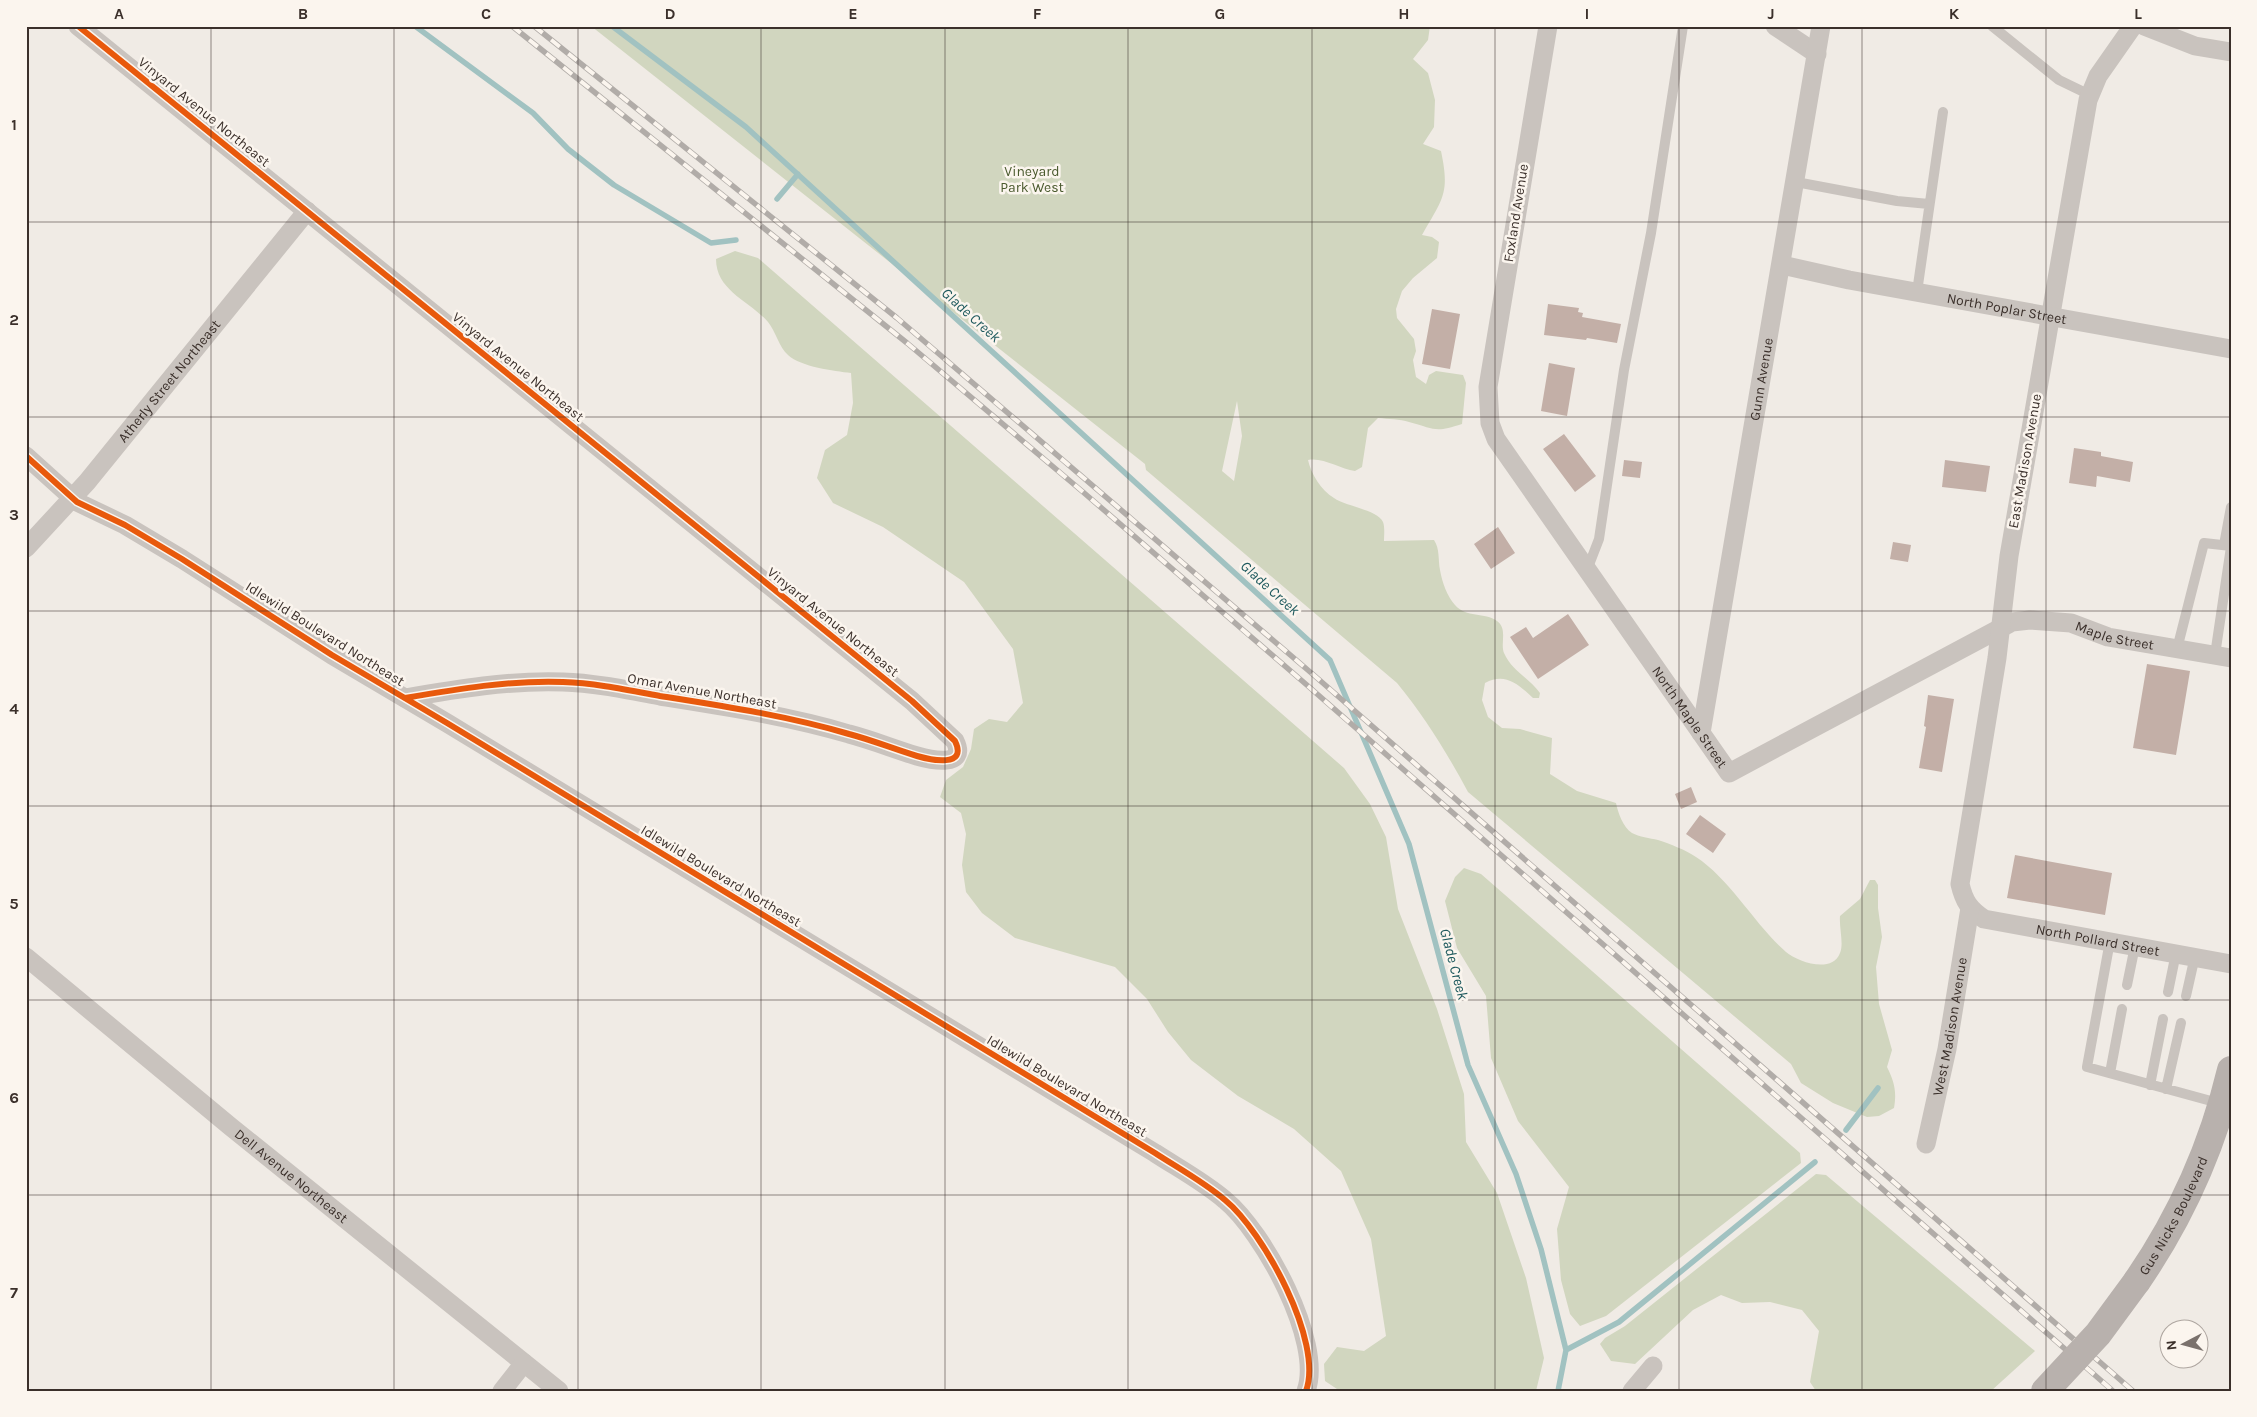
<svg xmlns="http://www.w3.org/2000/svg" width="2257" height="1417" font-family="Karla,sans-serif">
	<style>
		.green { fill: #d1d6bf; fill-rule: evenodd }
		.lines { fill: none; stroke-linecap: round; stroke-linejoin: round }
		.stream { stroke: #a1c2c1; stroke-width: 5.5 }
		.building { fill: #c3afa7 }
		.lane { stroke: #c9c3be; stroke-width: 10 }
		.street { stroke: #c9c3be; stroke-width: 19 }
		.primary { stroke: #b8b1ad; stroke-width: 28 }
		.rail-casing { stroke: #b1aca8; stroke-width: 5.5 }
		.rail { stroke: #fbf5ee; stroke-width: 4; stroke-dasharray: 11; stroke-linecap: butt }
		.primary-bridge { stroke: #b8b1ad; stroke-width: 28 }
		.cycleway-casing { stroke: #fbf5ee; stroke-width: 9 }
		.cycleway { stroke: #e8590c; stroke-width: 6 }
		.grid { fill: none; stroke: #3b302b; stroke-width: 1; stroke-opacity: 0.55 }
		.labels { text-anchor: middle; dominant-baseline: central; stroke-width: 5; stroke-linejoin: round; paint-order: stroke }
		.street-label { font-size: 14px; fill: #3b302b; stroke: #fbf5ee }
		.park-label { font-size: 14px; fill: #4a5a2e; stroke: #fbf5ee }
		.water-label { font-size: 15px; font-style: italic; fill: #1f5a5e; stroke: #fbf5ee }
		.neatline { fill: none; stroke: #3b302b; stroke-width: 2 }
		.grid-label { font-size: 16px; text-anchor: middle; font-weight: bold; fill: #3b302b }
	</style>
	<rect width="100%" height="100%" fill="#f0ebe5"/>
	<!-- green -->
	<path class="green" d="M591,26h839l-2,14 -15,19 15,14 7,27 -1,27 -11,17 18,7c9,43 2,47 -19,84l10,2 7,5 -2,16 -24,20 -11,13 -6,18 1,9 17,21 2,12 -3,9 3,17 10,7 3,-9 7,-4 27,4 3,8 -4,41c-27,9 -27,5 -53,-2 -9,-3 -21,-3 -31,-4l-10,10 -6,39 -7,4c-15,-2 -32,-14 -47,-11 3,14 13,30 26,38 11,8 44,12 49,24 2,5 1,14 1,19l50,-1c6,9 4,20 6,30 2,12 7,26 15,35 11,13 30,7 42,16 11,8 3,22 7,32 8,18 25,25 36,40l-1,5h-6c-15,-14 -28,-26 -48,-15l-3,17 6,17 14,11 18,1 32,9 -2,36 27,17 39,12c2,10 7,24 16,30 7,4 18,5 26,7 12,4 28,10 38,17 34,22 60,69 90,95 12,10 46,22 54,1 4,-9 -1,-25 0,-37l20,-17 10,-19h5l3,5v23l4,29 -6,30 3,37 13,46 -5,17c7,14 10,24 7,41l-15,8 -12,1 -34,-14 -32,-20 -10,-19 -323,-272c-21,-39 -43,-75 -71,-109l-251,-213 -1,-6zM1237,401l5,35 -8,45 -12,-10z
		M735,251l23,7 586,510 26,36 16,33 12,72 39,100 27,85 2,48 31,51 29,85 18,80 -8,33h-196l-15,-10 -1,-17 13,-17 27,4 22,-15 -15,-97 -30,-68 -47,-42 -56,-33 -47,-36 -23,-28 -21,-33 -32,-32 -100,-29 -33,-25 -16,-21 -4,-27 4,-31 -5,-21 -21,-16 6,-17 17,-13 8,-18 3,-20 15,-10 18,3 16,-19 -10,-54 -49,-67 -81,-55 -50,-24 -16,-25 8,-28 22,-15 6,-32 -2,-30c-17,-2 -50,-6 -63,-18 -9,-8 -12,-23 -20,-33 -18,-21 -52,-31 -52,-63z
		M1464,868l17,6 319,279 1,10 -195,153 -26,10 -10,-12 -9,-34 -4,-51 12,-42 -51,-66 -27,-63 -5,-62 -29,-48 -12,-47 10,-24z
		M1816,1174l10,1 209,176 -44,40h-175l-6,-9 9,-51 -17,-21 -32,-8 -28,1 -21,-8 -28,15 -58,54 -24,-3 -11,-17 5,-6 20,-12z"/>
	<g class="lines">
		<!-- stream -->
		<path class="stream" d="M415,26l118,87 35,36 46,36 97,58 25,-3
			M612,26l134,101 584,533 79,184 59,221 48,109 25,75 25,101 -8,41
			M777,199l21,-25
			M1846,1130l32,-42
			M1566,1350l53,-28 196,-160"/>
	</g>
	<!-- building -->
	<path class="building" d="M1548,304l31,4 -1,4 5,1 -1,4 39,7 -4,19 -30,-5 -1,2 -42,-5z
		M1432,309l28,5 -10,55 -28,-5z
		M1549,363l26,5 -8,48 -26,-5z
		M1564,434l32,42 -21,16 -32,-43z
		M2074,448l27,4v4l32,6 -3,20 -33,-6 -1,11 -27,-4z
		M1624,460l18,2 -2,16 -18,-2z
		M1945,460l45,6 -4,26 -44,-5z
		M1498,527l17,26 -24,16 -17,-25z
		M1893,542l18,3 -3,17 -18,-3z
		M1568,614l21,31 -51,34 -28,-42 16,-10 7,11z
		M2147,664l43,7 -14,84 -43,-7z
		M1928,695l26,4 -12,73 -23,-4 7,-41 -2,-1z
		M1691,787l6,15 -16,7 -6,-15z
		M1700,815l26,19 -13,19 -27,-19z
		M2015,855l97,18 -7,42 -98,-17z"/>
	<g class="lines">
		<!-- lane -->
		<path class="lane" d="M1992,26l67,54 31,15
			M1796,182l101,19 32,3
			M1917,292l26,-180
			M2224,545l7,-38
			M1587,570l12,-31 25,-169 27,-137 32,-207
			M2177,649l27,-106 27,3
			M2215,655l16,-108
			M2110,941l-23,126 135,37
			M2127,985l8,-39
			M2168,992l8,-39
			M2186,996l9,-40
			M2110,1073l12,-64
			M2150,1085l13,-66
			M2166,1089l15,-66"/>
		<!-- street -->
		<g class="street">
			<path d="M78,26l834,675 43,40c13,27 -24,19 -38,15 -23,-7 -45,-16 -68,-22 -61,-18 -126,-28 -189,-38 -32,-6 -65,-13 -97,-14 -53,-2 -106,7 -158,16"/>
			<path id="s1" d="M1548,26l-60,361 2,36 6,16 233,334 283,-151 18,-2 41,3 37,14 123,21"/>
			<path d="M1775,26l42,28"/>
			<path id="s2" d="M2133,26l-35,50 -10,24 -79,456 -12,102 -37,226c4,17 9,25 24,35l247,45"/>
			<path d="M2144,26l51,20 36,6"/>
			<path id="s3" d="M1782,265l67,15 382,69"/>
			<path d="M26,456l51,46 48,23 57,34 150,96 115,68 708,430c23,15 49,29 70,47 38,31 99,142 81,191"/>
			<path id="s4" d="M26,548l61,-66 220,-271"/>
			<path id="s5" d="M1701,733l120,-707"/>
			<path id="s6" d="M26,957l205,170 328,264"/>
			<path id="s7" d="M1926,1144l21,-95 23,-141"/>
			<path d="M502,1391l22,-28"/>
			<path d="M1632,1391l21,-25"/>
		</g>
		<!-- primary -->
		<path class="primary" id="s8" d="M2137,1281c44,-64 76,-136 94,-211"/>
		<defs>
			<path id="rail" d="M512,26l395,317 176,149 225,194 805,705
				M534,26l363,292 419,359 817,714"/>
		</defs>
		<!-- rail casing -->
		<use href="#rail" class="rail-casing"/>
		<!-- rail -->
		<use href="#rail" class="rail"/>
		<!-- primary-bridge -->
		<path class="primary-bridge" d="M2045,1391l53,-57 39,-53"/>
		<defs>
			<path id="cycleway" d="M78,26l834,675 43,40c13,27 -24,19 -38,15 -23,-7 -45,-16 -68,-22 -61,-18 -126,-28 -189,-38 -32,-6 -65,-13 -97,-14 -53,-2 -106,7 -158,16
				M26,456l51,46 48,23 57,34 150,96 115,68 708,430c23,15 49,29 70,47 38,31 99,142 81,191"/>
		</defs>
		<!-- cycleway casing -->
		<use href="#cycleway" class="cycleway-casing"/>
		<!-- cycleway -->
		<use href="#cycleway" class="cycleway"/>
	</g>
	<!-- grid -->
	<path class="grid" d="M211,26v1365M394,26v1365M578,26v1365M761,26v1365M945,26v1365M1128,26v1365M1312,26v1365M1495,26v1365M1679,26v1365M1862,26v1365M2046,26v1365M26,222h2205M26,417h2205M26,611h2205M26,806h2205M26,1000h2205M26,1195h2205"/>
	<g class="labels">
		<!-- street labels -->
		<g class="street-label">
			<text transform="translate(204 112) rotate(39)">Vinyard Avenue Northeast</text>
			<text transform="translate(1516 213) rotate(-81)">Foxland Avenue</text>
			<text stroke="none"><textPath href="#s3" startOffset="229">North Poplar Street</textPath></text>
			<text transform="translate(518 367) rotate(39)">Vinyard Avenue Northeast</text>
			<text stroke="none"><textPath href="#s5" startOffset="359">Gunn Avenue</textPath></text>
			<text stroke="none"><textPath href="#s4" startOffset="220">Atherly Street Northeast</textPath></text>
			<text transform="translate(2025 461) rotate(-80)">East Madison Avenue</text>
			<text transform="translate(833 622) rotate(39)">Vinyard Avenue Northeast</text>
			<text transform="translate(325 634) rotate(32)">Idlewild Boulevard Northeast</text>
			<text stroke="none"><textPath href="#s1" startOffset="1252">Maple Street</textPath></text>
			<text transform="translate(702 691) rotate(10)">Omar Avenue Northeast</text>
			<text stroke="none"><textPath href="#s1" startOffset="758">North Maple Street</textPath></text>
			<text transform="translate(721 876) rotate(31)">Idlewild Boulevard Northeast</text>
			<text stroke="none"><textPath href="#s2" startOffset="1041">North Pollard Street</textPath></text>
			<text stroke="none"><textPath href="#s7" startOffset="120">West Madison Avenue</textPath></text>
			<text transform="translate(1067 1086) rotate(31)">Idlewild Boulevard Northeast</text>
			<text stroke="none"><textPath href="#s6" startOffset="344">Dell Avenue Northeast</textPath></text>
			<text stroke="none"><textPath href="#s8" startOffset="75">Gus Nicks Boulevard</textPath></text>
		</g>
		<!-- park labels -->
		<g class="park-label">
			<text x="1032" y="171">Vineyard<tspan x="1032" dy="16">Park West</tspan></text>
		</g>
		<!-- water labels -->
		<g class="water-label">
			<text transform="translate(971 315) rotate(42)">Glade Creek</text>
			<text transform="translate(1270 588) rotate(42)">Glade Creek</text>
			<text transform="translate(1454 964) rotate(75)">Glade Creek</text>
		</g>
	</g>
	<!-- border -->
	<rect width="2257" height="1417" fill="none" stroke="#fbf5ee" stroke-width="55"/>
	<!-- north arrow -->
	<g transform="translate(2184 1344) rotate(264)"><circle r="24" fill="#fbf5ee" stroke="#aea6a0"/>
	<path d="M0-4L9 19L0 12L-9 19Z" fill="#7a716c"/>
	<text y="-8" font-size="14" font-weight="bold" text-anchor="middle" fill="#3b302b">N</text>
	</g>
	<rect x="28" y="28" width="2202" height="1362" class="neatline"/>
	<g class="grid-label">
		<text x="119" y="19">A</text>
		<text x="303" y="19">B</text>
		<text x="486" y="19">C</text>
		<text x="670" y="19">D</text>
		<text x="853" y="19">E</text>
		<text x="1037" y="19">F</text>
		<text x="1220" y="19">G</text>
		<text x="1404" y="19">H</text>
		<text x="1587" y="19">I</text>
		<text x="1771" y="19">J</text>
		<text x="1954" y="19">K</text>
		<text x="2138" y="19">L</text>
		<text x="14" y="130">1</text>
		<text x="14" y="325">2</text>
		<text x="14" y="520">3</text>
		<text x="14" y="714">4</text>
		<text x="14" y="909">5</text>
		<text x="14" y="1103">6</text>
		<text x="14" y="1298">7</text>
	</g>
</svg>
